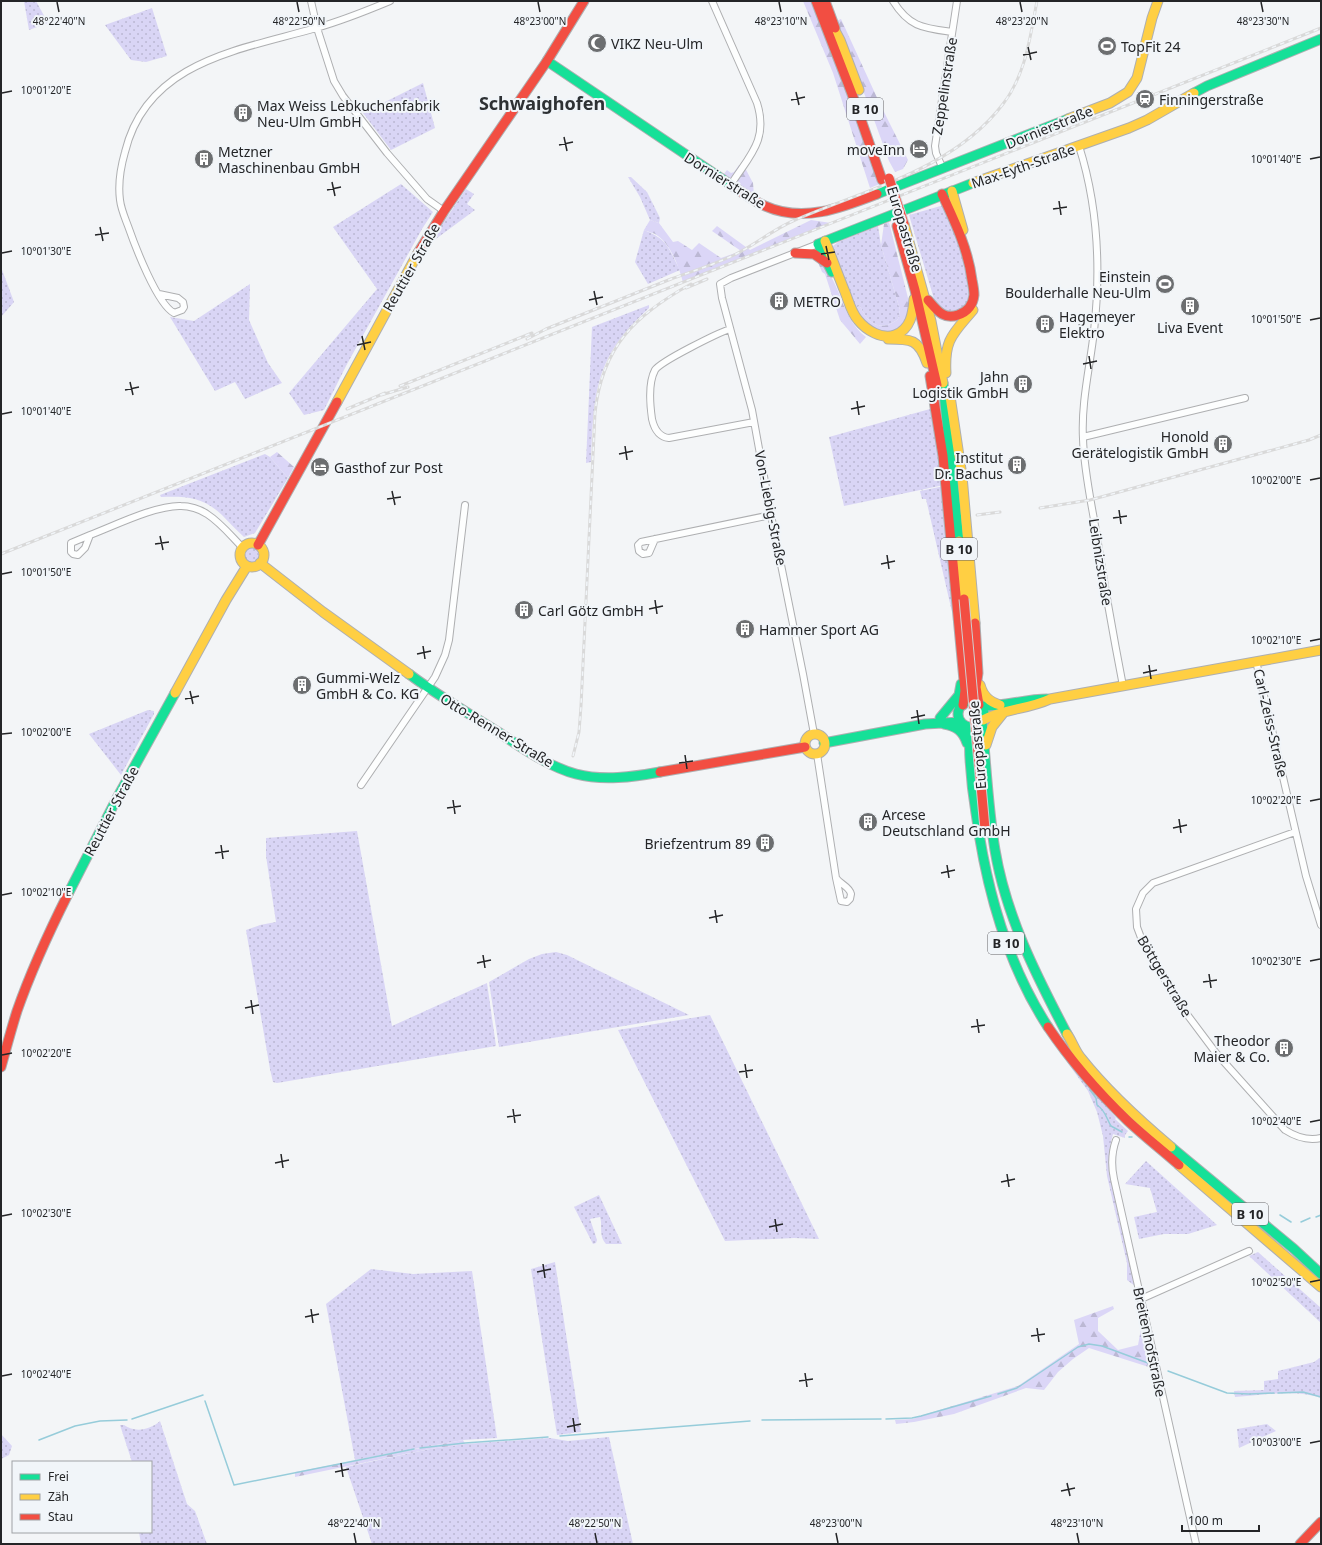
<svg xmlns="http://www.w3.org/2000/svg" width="1322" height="1545" font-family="'Noto Sans',sans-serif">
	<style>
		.grass { fill: url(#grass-dots) }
		.forest { fill: url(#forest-firs) }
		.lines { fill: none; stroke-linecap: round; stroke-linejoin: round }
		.stream { stroke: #96ccda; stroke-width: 1.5 }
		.street-casing { stroke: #aeafb1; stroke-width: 8 }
		.fast-casing { stroke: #aeafb1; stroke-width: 11 }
		.slow-casing { stroke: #aeafb1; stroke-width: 11 }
		.jam-casing { stroke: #aeafb1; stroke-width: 11 }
		.street { stroke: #fdfefe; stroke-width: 6 }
		.fast { stroke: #16e098; stroke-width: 9 }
		.slow { stroke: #ffcf43; stroke-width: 9 }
		.jam { stroke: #f24e42; stroke-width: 9 }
		.rail-casing { stroke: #d9d9d9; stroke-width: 3 }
		.rail { stroke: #f1f5f9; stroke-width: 1.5; stroke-dasharray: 4.5; stroke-linecap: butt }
		.jam-bridge-casing { stroke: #cfcfd1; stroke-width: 11; stroke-linecap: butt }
		.jam-bridge { stroke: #f24e42; stroke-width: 9 }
		.ticks { fill: none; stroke: #242527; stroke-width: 1.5 }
		.labels { text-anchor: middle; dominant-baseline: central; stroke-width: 4; stroke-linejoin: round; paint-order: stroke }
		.shield { fill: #f1f5f9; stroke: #626366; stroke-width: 1 }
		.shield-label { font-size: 13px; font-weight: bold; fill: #242527 }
		.poi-label { font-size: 14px; fill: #242527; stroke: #f1f5f9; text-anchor: start }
		.street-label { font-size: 14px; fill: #242527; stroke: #f1f5f9 }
		.district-label { font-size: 18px; font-weight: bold; fill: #2e3134; stroke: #f1f5f9 }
		.ticks-label { font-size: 10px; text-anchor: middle; fill: #242527; stroke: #f1f5f9; stroke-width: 4; stroke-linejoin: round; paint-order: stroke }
	</style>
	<defs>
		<pattern id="grass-dots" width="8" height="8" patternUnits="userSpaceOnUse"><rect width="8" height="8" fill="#d9d5f5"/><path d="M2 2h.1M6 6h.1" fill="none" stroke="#bab7d2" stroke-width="1.8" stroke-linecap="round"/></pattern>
		<pattern id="forest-firs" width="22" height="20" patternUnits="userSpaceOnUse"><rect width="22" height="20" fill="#dbd6f7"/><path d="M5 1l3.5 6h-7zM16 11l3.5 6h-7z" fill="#bcb8d4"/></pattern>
	</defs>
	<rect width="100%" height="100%" fill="#f3f5f7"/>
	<!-- grass -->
	<path class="grass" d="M24,1h12l12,22 -19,7z
		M152,8l15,48 -21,6 -15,-2 -26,-35z
		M423,83l12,45 -44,22 -28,-37z
		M628,177h3l16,15 13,26 -1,5 -9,-3 -10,-23z
		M401,184l32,28 -11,17 -76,137 -22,44 -20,5 -15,-22 88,-104 -44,-62z
		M466,189l8,5 -7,10 8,6 -46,34z
		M944,205l10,21 17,58 -3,22 -11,8 -14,-4 -9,-11 -25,-84z
		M878,226l3,19 19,65 -2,9c-17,14 -30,5 -38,-13l-7,3 -21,-60 1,-3 5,-4z
		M644,230c25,10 24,18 36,40l-32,14 -13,-22z
		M1,267l13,35 -13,15z
		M250,284l-1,36 19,43 14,20 -37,16 -10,-17 -20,9 -45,-74 24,4z
		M649,305v3c-55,50 -55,84 -58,154l-5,1 6,-136z
		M930,409l14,76 -100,21 -15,-69z
		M265,454l5,3 18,21 -33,55 -11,4c-8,-7 -15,-15 -22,-22 -19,-18 -36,-19 -61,-18l-1,-2z
		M944,486l10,125 -2,1 -26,-113h-4l-2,-8z
		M245 555a7 7 0 1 1 14 0a7 7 0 1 1-14 0Z
		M148,710l6,1v3l-33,61 -32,-41z
		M357,831l35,195 95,-43 9,63 -219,37 -4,-1 -3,-13 -24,-139 14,-5 16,-3 -10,-66v-18z
		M999,932l70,129 47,57 -1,1 13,12 -3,4v3l-12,-4c-4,14 -5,26 -3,41l25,111 -8,-6v-17l-20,-87 -4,-40 -6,-24 -9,-21 -21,-29 -59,-103 -11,-26z
		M556,952l11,3 122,60 -190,32 -10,-65 40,-23 13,-5z
		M710,1015l109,224 -25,-1 -69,3 -107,-211z
		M1146,1161l71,64 -29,9h-24l-25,5 -5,-22 23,-5 -7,-24 -25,-4z
		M599,1195l23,49h-16c-8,-9 -3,-18 -6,-27l-10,2 7,21 -1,3 -3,1 -19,-37z
		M1258,1252l63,56v15l-72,-67z
		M555,1262l26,170 -24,3 -26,-166z
		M371,1269l42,5 59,-3 25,167 -34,2 -108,20 -29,-156z
		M1321,1357v41c-25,-9 -60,-3 -86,-1l-1,-6 30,-1v-9l14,-2v-8l36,-9z
		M160,1421l27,83 8,7 12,33h-66l-2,-12h12v-70h-19l-12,-37h4c11,8 26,5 36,-4z
		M1267,1424l9,7 -37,17 -2,-19z
		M1,1434l11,12 -3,9 -8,4z
		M609,1437l24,107h-261l-26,-77 84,-18 35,-5 85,-6 18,3z"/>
	<!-- forest -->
	<path class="forest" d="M803,1h7l34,77 38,105 -12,5 -37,-115z
		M841,19l38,83 29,58 -5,9 -8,3 -6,-11 -20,-55 -33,-85z
		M739,165l5,1 9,17 1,12 -31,-20 4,-5 4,3 3,-1z
		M650,220l9,3 14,19 5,-1 14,9 7,-7 22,15 20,-7 -29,-20 5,-5 33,24 61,-30 20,3 -148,60c-3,-14 -12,-38 -25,-47 -3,-3 -10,-4 -14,-6z
		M889,222l21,84c-4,24 -9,23 -31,27l-26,-24 7,-3c8,18 21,27 38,13l2,-9 -19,-65 3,-21z
		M817,260c25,19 22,56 49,77l-6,7 -20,-24 -15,-46 -3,-2z
		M277,452l17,15 -6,11 -18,-21z
		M1113,1306l1,3 -16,9v13l20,19 20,-5 3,-16 6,30 5,9 -63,-20 -16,11 -15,13 -14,18 -18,-2 -72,26 -40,8 -18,2 -1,-4 18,-1 10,-4 95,-29 61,-42 -5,-24z
		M463,1440l2,4 -35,5 -135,28v-5z"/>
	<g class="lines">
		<!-- stream -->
		<path class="stream" d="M1090,1090l6,8 1,7c9,6 9,13 14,21l11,6
			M1129,1137h3
			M1280,1215l11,7
			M1316,1217l5,-2
			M1301,1222l9,-4
			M1168,1371l59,22 22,1 25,-1
			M1278,1393l25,-1 18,5
			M998,1394l19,-6 61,-41 11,-3 13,2 46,17
			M205,1401l29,84 180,-36
			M132,1419l71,-24
			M886,1419l26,-1 9,-2 70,-20
			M762,1420l119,-1
			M560,1436l190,-15
			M39,1440l36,-14 25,-5 27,-1
			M420,1448l45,-5 83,-6"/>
		<defs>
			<path id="street" d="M311,1l6,27 17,53 9,15 44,57 40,46 17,12
				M712,1l45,102c12,38 -9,54 -27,83
				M893,1c16,26 30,27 59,31
				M1079,146c19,60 22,122 15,185 -4,36 -13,71 -11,108 1,31 8,62 13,92 8,52 17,103 27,155
				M943,169l-7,-16 -1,-7 22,-145
				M159,294l19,4 5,4 1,5 -2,3 -8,3c-17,-9 -39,-67 -46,-87 -3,-8 -7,-17 -8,-26 -2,-15 1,-34 5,-48 22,-91 115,-102 191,-124 25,-7 50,-17 74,-27
				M730,329c-12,4 -69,32 -75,41 -7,13 -5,35 -3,49 2,9 7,18 17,19l85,-16
				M1083,437l162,-39
				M90,535c24,-9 66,-30 91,-29 8,0 19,3 26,8 14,9 24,22 36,34
				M90,535l-5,13 -7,7 -5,-1 -2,-2v-9z
				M655,539l-6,14 -6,1 -4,-3 -1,-6 3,-3 130,-27
				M1256,661l50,215 15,49
				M814,734l-11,-60 -32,-159 -19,-105 -30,-112 -2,-14 11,-6 87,-34
				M817,754l19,124c5,7 13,8 15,16l-1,5 -3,3 -6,-1 -5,-23
				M361,785l74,-108 10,-22 4,-15 16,-135
				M1295,832l-142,51 -10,10 -7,16 1,18 6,16 37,62 36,48 69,77c11,7 23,11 36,8
				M1116,1140c-5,14 -5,25 -2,39l82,365
				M1141,1299l108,-48"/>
			<path id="fast" d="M547,61l187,126
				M1194,93l13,-7 114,-47
				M877,194l191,-75
				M832,272l-14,-28 155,-61
				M943,383l16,158
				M409,674c28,21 59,39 89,58 23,15 51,35 78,42 27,7 57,3 84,-2
				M958 714a13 13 0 1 1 26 0a13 13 0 1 1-26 0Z
				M981,706c22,1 44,-7 66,-7
				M940,718l19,-23 2,-11
				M982,722c4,42 6,86 13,128 11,66 41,125 72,184
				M944,724c12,2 19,7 23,19
				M966,726c5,11 3,22 4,33 1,18 3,36 6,54 10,75 31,151 72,214
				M824,743l101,-19 36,-2
				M68,894l48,-94 59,-107
				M1171,1147l123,102 27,25"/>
			<path id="slow" d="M831,23l9,17 19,50
				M1068,119l42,-16 18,-11 9,-14 15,-60 6,-17
				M973,183l156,-55 18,-8 47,-27
				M952,191l11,39
				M904,224l27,97 12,62
				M825,241c7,17 13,34 20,51 4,10 6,20 13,28 8,10 24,20 37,15 16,-6 18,-22 19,-36
				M888,339c23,0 31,0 39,24
				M946,373c-2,-34 7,-39 27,-63
				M950,396l12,80 13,147
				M337,402l81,-149
				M959,541l5,58
				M240 555a12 12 0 1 1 24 0a12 12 0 1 1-24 0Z
				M260,563l63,49 86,62
				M980,685c3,11 9,17 20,20
				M175,693l51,-93 21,-34
				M983,720c20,-11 46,-11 67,-21l271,-49
				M805 744a10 10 0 1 1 20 0a10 10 0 1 1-20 0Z
				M986,745l6,-18 12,-15
				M1067,1034c5,7 8,17 14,24 26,33 58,62 90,89
				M1179,1165l142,122"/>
			<path id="jam" d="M816,1l36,93 30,86
				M825,1l10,27
				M734,187c10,7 20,14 31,19 38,17 76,2 112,-12
				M897,226l18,64 22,95
				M418,253l26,-42 103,-150 37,-60
				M795,253l19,1 13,9
				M928,300c9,10 15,20 30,15 9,-3 15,-10 16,-20 0,-4 -1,-10 -2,-15 -4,-31 -17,-58 -30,-86
				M930,376l13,80 22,235 -2,14
				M258,545l79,-143
				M975,623l3,50 -2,14 3,18
				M660,772l145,-25
				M1048,1027c23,34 51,66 80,94 16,15 34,29 51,44
				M1,1067c5,-18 10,-37 16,-56 14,-40 32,-79 51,-117
				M1300,1544l21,-22"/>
		</defs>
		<!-- street casing -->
		<use href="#street" class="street-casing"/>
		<!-- fast casing -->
		<use href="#fast" class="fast-casing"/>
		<!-- slow casing -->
		<use href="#slow" class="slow-casing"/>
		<!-- jam casing -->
		<use href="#jam" class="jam-casing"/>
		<!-- street -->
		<use href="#street" class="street"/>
		<!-- fast -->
		<use href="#fast" class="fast"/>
		<!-- slow -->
		<use href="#slow" class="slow"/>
		<!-- jam -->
		<use href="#jam" class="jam"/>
		<defs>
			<path id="rail" d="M686,288l21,-9
				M527,339l19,-10c42,-17 84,-34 125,-50 22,-8 45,-15 65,-25 20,-10 38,-25 59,-34 72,-31 159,-51 208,-116 23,-30 27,-67 34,-103
				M400,386l132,-53
				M381,395l27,-8
				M347,409l38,-16
				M1040,508l50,-8 219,-60 12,-5
				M977,515l23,-3
				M1,554l1320,-526
				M573,756l6,-24 2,-26 14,-293c7,-66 40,-98 96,-129"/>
		</defs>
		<!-- rail casing -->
		<use href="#rail" class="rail-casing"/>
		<!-- rail -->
		<use href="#rail" class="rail"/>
		<defs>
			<path id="jam-bridge" d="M889,178l15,46
				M964,599l21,230"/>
		</defs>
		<!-- jam-bridge casing -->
		<use href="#jam-bridge" class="jam-bridge-casing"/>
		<!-- jam-bridge -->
		<use href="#jam-bridge" class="jam-bridge"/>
	</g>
	<!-- ticks -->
	<path class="ticks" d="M57,2l2,10M297,2l2,10M538,2l2,10M779,2l2,10M1020,2l2,10M1261,2l2,10M1028,47l3,13M1023,55l14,-3M796,92l3,13M2,93l10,-2M791,100l14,-3M564,137l3,14M559,145l14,-3M1310,159l10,-2M332,182l3,14M327,190l14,-3M1059,201l2,14M1053,209l14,-2M100,227l3,14M95,235l14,-2M826,246l3,14M2,253l10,-2M821,254l14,-2M594,291l3,14M589,300l14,-3M1310,320l10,-2M362,336l3,14M357,345l14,-3M1089,356l2,13M1083,364l14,-3M130,382l3,13M125,390l14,-3M857,401l2,14M851,409l14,-3M2,414l10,-2M625,446l2,14M619,454l14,-3M1310,480l10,-2M392,491l3,14M387,499l14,-2M1119,510l2,14M1113,518l14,-2M160,536l3,14M155,544l14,-2M887,555l2,14M881,564l14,-3M2,574l10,-2M655,600l2,14M649,609l14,-3M1310,641l10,-2M423,646l2,13M417,654l14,-3M1149,665l2,14M1143,673l14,-3M190,691l3,13M185,699l14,-3M917,710l2,14M911,718l14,-3M2,734l10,-1M685,755l2,14M679,763l14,-2M453,800l2,14M1310,801l10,-2M447,808l14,-2M1179,819l2,14M1173,828l14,-3M221,845l2,14M215,853l14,-2M947,865l2,13M941,873l14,-3M2,895l10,-2M715,910l2,13M709,918l14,-3M483,955l2,13M1310,961l10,-2M477,963l14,-3M1209,974l2,14M1203,982l14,-2M251,1000l2,14M245,1008l14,-3M977,1019l2,14M971,1027l14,-2M2,1055l10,-2M745,1064l2,14M739,1072l14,-2M513,1109l2,14M507,1117l14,-2M1310,1122l10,-2M281,1154l2,14M275,1163l14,-3M1007,1174l2,13M1001,1182l14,-3M2,1216l10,-2M775,1219l2,13M769,1227l14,-3M543,1264l2,14M537,1272l14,-3M1310,1282l10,-2M311,1309l2,14M305,1317l14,-3M1037,1328l2,14M1031,1336l14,-2M805,1373l2,14M2,1376l10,-2M799,1381l14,-2M573,1418l2,14M567,1427l14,-3M1310,1443l10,-2M341,1463l2,14M335,1472l14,-3M1067,1483l3,13M1061,1491l14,-3M354,1533l2,10M595,1533l2,10M836,1533l2,10M1077,1533l2,10"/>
	<!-- icons -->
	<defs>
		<symbol id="mosque-disc" viewBox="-11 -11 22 22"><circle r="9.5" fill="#6c6e70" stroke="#f1f5f9"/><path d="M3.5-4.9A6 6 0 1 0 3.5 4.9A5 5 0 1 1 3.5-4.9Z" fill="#fff"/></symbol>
		<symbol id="stadium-disc" viewBox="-11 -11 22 22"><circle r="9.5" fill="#6c6e70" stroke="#f1f5f9"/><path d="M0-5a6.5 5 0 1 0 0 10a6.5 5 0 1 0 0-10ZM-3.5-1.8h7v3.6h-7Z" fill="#fff"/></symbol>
		<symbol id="station-disc" viewBox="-11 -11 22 22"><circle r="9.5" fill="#6c6e70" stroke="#f1f5f9"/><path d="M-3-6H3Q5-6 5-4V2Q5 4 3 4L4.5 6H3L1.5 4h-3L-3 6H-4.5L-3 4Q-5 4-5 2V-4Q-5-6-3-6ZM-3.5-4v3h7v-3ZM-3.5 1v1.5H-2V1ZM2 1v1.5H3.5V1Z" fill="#fff"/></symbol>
		<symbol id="building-disc" viewBox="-11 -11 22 22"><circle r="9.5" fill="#6c6e70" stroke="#f1f5f9"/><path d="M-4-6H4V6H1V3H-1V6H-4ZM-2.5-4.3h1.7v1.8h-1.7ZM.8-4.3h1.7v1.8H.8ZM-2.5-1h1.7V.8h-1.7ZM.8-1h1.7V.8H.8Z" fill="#fff"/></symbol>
		<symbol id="hotel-disc" viewBox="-11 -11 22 22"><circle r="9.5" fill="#6c6e70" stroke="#f1f5f9"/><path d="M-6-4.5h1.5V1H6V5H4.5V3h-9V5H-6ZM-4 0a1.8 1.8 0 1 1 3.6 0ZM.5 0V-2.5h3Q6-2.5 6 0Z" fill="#fff"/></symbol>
	</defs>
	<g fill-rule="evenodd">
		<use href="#mosque-disc" x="586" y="32" width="22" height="22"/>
		<use href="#stadium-disc" x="1096" y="35" width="22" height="22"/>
		<use href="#station-disc" x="1134" y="88" width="22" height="22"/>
		<use href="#building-disc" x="232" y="102" width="22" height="22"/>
		<use href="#hotel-disc" x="908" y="138" width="22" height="22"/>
		<use href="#building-disc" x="193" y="148" width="22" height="22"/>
		<use href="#stadium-disc" x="1154" y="273" width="22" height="22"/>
		<use href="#building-disc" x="768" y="290" width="22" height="22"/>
		<use href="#building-disc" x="1179" y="295" width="22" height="22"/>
		<use href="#building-disc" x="1034" y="313" width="22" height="22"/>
		<use href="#building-disc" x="1012" y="373" width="22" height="22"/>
		<use href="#building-disc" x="1212" y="433" width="22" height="22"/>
		<use href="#building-disc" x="1006" y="454" width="22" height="22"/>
		<use href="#hotel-disc" x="309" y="456" width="22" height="22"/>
		<use href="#building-disc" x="513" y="599" width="22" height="22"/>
		<use href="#building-disc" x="734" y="618" width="22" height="22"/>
		<use href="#building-disc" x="291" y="674" width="22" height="22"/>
		<use href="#building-disc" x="857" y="811" width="22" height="22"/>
		<use href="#building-disc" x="754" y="832" width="22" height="22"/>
		<use href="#building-disc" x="1273" y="1037" width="22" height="22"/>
	</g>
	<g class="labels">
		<!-- shield labels -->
		<g class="shield">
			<rect x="847" y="98" width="36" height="22" rx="3"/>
			<rect x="941" y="538" width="36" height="22" rx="3"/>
			<rect x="988" y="932" width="36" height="22" rx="3"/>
			<rect x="1232" y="1203" width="36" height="22" rx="3"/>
		</g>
		<g class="shield-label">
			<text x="865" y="109">B 10</text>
			<text x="959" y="549">B 10</text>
			<text x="1006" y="943">B 10</text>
			<text x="1250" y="1214">B 10</text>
		</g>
		<!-- poi labels -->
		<g class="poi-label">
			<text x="611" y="43">VIKZ Neu-Ulm</text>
			<text x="1121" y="46">TopFit 24</text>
			<text x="1159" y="99">Finningerstraße</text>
			<text x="257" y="105">Max Weiss Lebkuchenfabrik<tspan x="257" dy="16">Neu-Ulm GmbH</tspan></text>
			<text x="905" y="149" text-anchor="end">moveInn</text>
			<text x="218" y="151">Metzner<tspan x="218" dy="16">Maschinenbau GmbH</tspan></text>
			<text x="1151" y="276" text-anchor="end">Einstein<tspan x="1151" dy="16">Boulderhalle Neu-Ulm</tspan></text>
			<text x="793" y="301">METRO</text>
			<text x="1059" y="316">Hagemeyer<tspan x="1059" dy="16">Elektro</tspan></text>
			<text x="1190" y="327" text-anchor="middle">Liva Event</text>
			<text x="1009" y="376" text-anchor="end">Jahn<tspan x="1009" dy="16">Logistik GmbH</tspan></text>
			<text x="1209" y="436" text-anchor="end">Honold<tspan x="1209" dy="16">Gerätelogistik GmbH</tspan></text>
			<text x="1003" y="457" text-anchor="end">Institut<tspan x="1003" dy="16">Dr. Bachus</tspan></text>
			<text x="334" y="467">Gasthof zur Post</text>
			<text x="538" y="610">Carl Götz GmbH</text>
			<text x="759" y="629">Hammer Sport AG</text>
			<text x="316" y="677">Gummi-Welz<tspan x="316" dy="16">GmbH &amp; Co. KG</tspan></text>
			<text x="882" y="814">Arcese<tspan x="882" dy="16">Deutschland GmbH</tspan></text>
			<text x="751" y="843" text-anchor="end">Briefzentrum 89</text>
			<text x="1270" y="1040" text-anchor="end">Theodor<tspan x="1270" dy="16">Maier &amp; Co.</tspan></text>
		</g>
		<!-- street labels -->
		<g class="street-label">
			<text transform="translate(944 86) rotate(-81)">Zeppelinstraße</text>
			<text transform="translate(1049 127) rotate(-22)">Dornierstraße</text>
			<text transform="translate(1023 166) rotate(-19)">Max-Eyth-Straße</text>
			<text transform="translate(725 180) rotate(32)">Dornierstraße</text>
			<text transform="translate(905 229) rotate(73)">Europastraße</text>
			<text transform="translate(411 267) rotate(-60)">Reuttier Straße</text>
			<text transform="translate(771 508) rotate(79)">Von-Liebig-Straße</text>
			<text transform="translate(1101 562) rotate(81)">Leibnizstraße</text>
			<text transform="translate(1271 723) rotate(77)">Carl-Zeiss-Straße</text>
			<text transform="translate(497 730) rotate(31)">Otto-Renner-Straße</text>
			<text transform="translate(977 745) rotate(-95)">Europastraße</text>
			<text transform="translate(111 811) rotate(-62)">Reuttier Straße</text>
			<text transform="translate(1165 976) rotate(59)">Böttgerstraße</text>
			<text transform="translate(1150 1342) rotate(78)">Breitenhofstraße</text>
		</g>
		<!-- district labels -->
		<g class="district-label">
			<text x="542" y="103">Schwaighofen</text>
		</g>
	</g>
	<g class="ticks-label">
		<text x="59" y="25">48°22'40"N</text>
		<text x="299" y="25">48°22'50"N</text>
		<text x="540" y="25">48°23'00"N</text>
		<text x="781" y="25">48°23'10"N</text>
		<text x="1022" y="25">48°23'20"N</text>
		<text x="1263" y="25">48°23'30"N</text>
		<text x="46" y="94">10°01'20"E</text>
		<text x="1276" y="163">10°01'40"E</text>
		<text x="46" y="255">10°01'30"E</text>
		<text x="1276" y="323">10°01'50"E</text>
		<text x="46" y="415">10°01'40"E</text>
		<text x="1276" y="484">10°02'00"E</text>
		<text x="46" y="576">10°01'50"E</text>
		<text x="1276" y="644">10°02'10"E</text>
		<text x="46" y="736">10°02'00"E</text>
		<text x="1276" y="804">10°02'20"E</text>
		<text x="46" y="896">10°02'10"E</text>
		<text x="1276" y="965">10°02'30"E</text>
		<text x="46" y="1057">10°02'20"E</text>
		<text x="1276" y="1125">10°02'40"E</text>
		<text x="46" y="1217">10°02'30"E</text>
		<text x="1276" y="1286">10°02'50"E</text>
		<text x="46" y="1378">10°02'40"E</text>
		<text x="1276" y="1446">10°03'00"E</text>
		<text x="354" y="1527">48°22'40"N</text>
		<text x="595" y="1527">48°22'50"N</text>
		<text x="836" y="1527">48°23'00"N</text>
		<text x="1077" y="1527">48°23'10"N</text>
	</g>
	<!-- border -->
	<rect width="1322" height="1545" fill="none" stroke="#242527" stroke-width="4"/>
	<!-- legend -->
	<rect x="12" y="1461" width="140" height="72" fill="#f1f5f9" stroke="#9fa2a5"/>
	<rect x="20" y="1474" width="20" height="6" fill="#16e098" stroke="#9fa2a5"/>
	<text x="48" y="1481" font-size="12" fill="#242527">Frei</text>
	<rect x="20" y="1494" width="20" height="6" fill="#ffcf43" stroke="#9fa2a5"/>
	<text x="48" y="1501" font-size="12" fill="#242527">Zäh</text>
	<rect x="20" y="1514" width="20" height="6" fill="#f24e42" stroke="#9fa2a5"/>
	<text x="48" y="1521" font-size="12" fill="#242527">Stau</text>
	<!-- scale -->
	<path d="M1182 1525v6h77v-6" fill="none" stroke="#242527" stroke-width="2"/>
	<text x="1188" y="1525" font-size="12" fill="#242527" stroke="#f1f5f9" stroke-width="3" paint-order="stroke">100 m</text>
</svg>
